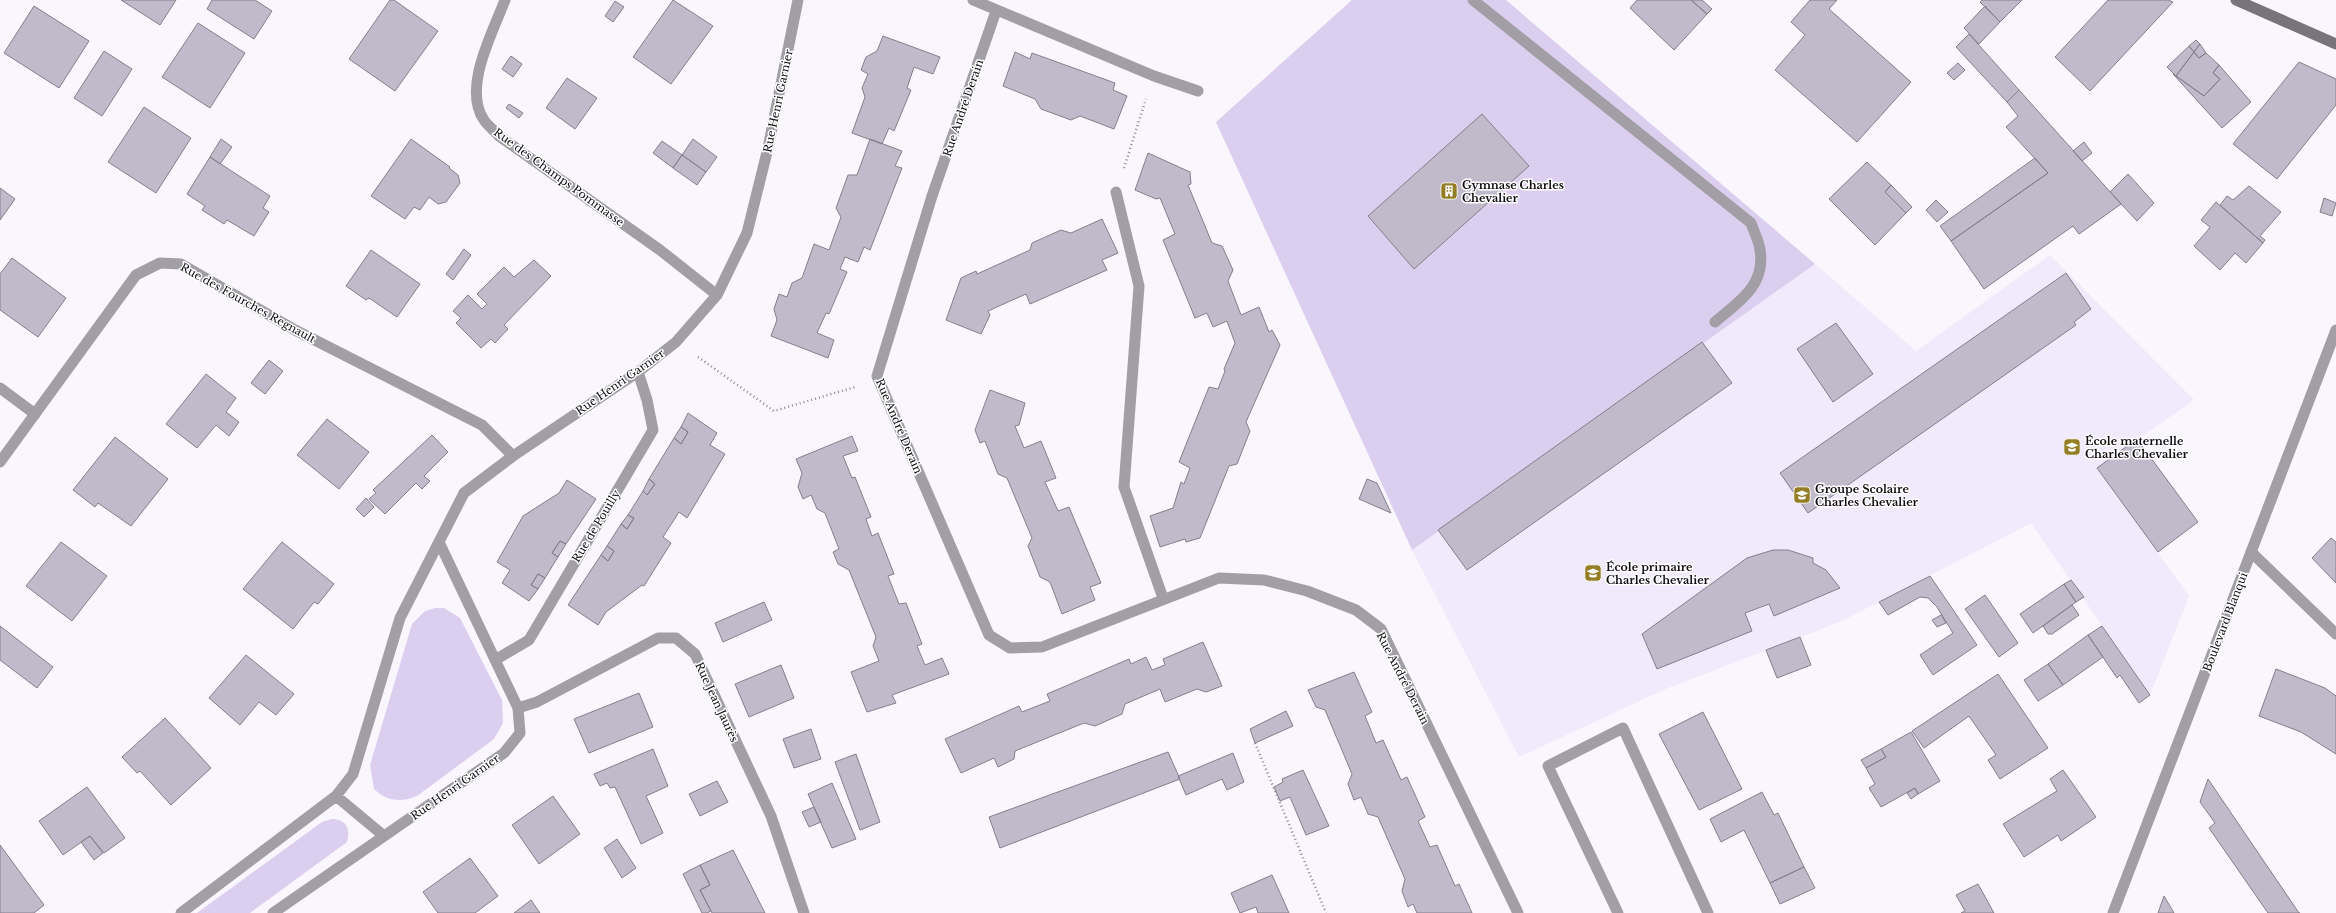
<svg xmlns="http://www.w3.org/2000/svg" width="2336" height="913" font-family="'Libre Baskerville',serif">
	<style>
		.built { fill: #f1e9fc }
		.green { fill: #dcceee }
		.building { fill: #c1baca; stroke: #857e8d }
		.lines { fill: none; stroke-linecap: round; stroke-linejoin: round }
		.path { stroke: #8c898f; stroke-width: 2.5; stroke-dasharray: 1 3; stroke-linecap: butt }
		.service { stroke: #a19ea5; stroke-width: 11 }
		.minor { stroke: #a19ea5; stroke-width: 11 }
		.tertiary { stroke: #a19ea5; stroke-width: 11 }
		.secondary { stroke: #78747e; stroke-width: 11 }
		.labels { text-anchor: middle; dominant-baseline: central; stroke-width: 3; stroke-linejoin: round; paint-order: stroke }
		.street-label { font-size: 11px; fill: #0f0d12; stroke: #fff }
		.poi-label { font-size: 11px; font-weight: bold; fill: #0f0d12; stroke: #fff; text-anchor: start }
	</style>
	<rect width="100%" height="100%" fill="#f9f6fd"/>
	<!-- built -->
	<path class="built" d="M2050,255l144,145 -97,68 92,128 -39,99 -119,-172 -189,98 -179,69 -144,67 -107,-207 403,-286 101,87z"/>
	<!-- green -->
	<path class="green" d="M1352,0h154l309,264 -403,286 -196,-428z
		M435,608h9l16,10 42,82 1,23 -9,16 -77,57c-16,7 -31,5 -43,-7l-4,-24 42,-141 13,-13z
		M332,819c14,0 19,10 15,23l-97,71h-53l125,-91z"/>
	<!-- building -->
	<path class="building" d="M121,0h55l-16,25z
		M212,0h43l17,11 -18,28 -47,-30z
		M390,0h4l44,31 -43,60 -46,-32z
		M673,0l40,26 -42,58 -38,-27z
		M1637,0h54l16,14 -33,36 -44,-42z
		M1691,0h11l10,9 -5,5z
		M1810,0h27l-8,9 82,73 -54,60 -82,-72 30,-35 -14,-13z
		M1982,0h40l-22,22 -20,-20z
		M2108,0h60l5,2 -83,89 -35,-34z
		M615,1l9,6 -11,15 -8,-6z
		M34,6l55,35 -30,47 -55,-35z
		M1985,6l15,16 -21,22 -15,-16z
		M198,23l47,30 -35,55 -48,-31z
		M1969,34l50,56 -12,12 -51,-55z
		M883,36l57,21 -7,17 -19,-7 -7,21 4,2 -17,41 -5,-3 -7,16 -30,-11 13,-36 -3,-9 6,-14 -7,-4 5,-13 11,-6z
		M2196,40l4,4 -6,8 -5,-6z
		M2200,44l6,9 -7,5 -5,-6z
		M2189,46l5,6 -18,24 -9,-9z
		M104,51l28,18 -30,47 -28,-18z
		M1015,52l15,7 2,-6 83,30 -2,7 14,6 -13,33 -34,-13 -9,4 -30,-11 -6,-10 -32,-13z
		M2194,52l5,6 7,-5 13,12 -6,8 7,6 -16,17 -28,-20z
		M511,56l11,8 -9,13 -11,-8z
		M2299,62l37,17v26l-59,74 -44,-35z
		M1958,63l7,7 -11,10 -7,-7z
		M2219,65l32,37 -29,26 -49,-54 31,22 16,-17 -7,-6z
		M567,78l30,20 -22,31 -29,-21z
		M2019,90l102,114 -42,30 -6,-8 -89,63 -33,-48 97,-68 -42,-46 12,-11 -11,-14z
		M509,104l14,9 -4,5 -13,-10z
		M144,107l47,31 -35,55 -48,-31z
		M1482,114l47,52 -115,103 -46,-53z
		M221,139l11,8 -12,17 -10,-7z
		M411,139l39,28 -1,1 9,7 2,8 -14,19 -8,2 -9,-7 -9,13 -6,-3 -9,12 -34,-23z
		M693,139l24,18 -11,15 -24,-17z
		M870,139l32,12 -7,15 7,2 -32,82 -6,-3 -6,15 -13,-5 -5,12 7,3 -18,42 -3,-1 -9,20 17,7 -6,18 -57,-22 6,-16 -3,-11 5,-15 8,3 5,-14 10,-5 12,-34 15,6 12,-33 -5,-9 12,-33h9z
		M662,141l20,14 -9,13 -20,-15z
		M2084,142l8,11 -10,8 -9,-10z
		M1148,153l42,19 1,12 -3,1 24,58 10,3 11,24 -5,11 13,34 18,-8 10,25 3,-2 8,15 -34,77 4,9 -13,33 -8,2 -29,72 -14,4 -1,-3 -25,8 -10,-31 23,-8 8,-26 3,2 6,-16 -11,-6 30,-75 9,2 7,-18 -1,-2 11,-26 -8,-22 -14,6 -6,-14 -12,5 -32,-78 12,-6 -15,-36 -4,1 -21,-9z
		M682,155l24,17 -9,13 -24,-17z
		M210,157l60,39 -7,12 6,4 -15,24 -27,-16 -3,4 -22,-14 3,-4 -18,-12z
		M2035,158l13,15 -97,68 -11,-15z
		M1867,162l24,23 -6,7 21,21 -31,32 -46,-46z
		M2128,174l26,29 -17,18 -27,-29z
		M1891,185l21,22 -6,6 -21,-21z
		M2249,186l32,26 -21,24 5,4 -2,3 -43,-38 7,-9 6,4z
		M0,188l15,11 -15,21z
		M2324,198l12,5 -4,13 -12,-4z
		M1936,200l12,12 -11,10 -11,-12z
		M2216,202l47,41 -17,20 -11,-10 -15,17 -26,-24 14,-16 2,-3 -9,-7z
		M1102,219l16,34 -16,7 5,10 -77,34 -4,-10 -38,17 2,4 -9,19 -35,-14 15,-42 15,-7 1,3 53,-24 2,-7 29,-13 10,3z
		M464,249l7,6 -18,25 -7,-6z
		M371,250l49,34 -23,33 -28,-19 -3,2 -20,-14z
		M12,258l54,40 -28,39 -38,-27v-36z
		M534,260l17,16 -47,49 4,4 -13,14 -4,-4 -10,9 -25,-25 5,-5 -8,-7 15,-16 14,14 5,-5 -10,-10 27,-27 10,10z
		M2066,273l25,36 -17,13 2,3 -268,188 -28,-40z
		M1836,323l37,51 -40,28 -36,-53z
		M1702,342l30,41 -265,187 -29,-40z
		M269,360l14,11 -18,23 -14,-11z
		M206,374l30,24 -10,14 13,10 -10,14 -13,-11 -19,23 -31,-24z
		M990,390l35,13 -6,22 -4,1 9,22 17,-7 15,37 -11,4 13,29 11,-4 32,76 -11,4 5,13 -33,14 -12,-32 -10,-5 -12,-31 4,-8 -25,-60 -9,-4 -13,-33 -5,2 -5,-13z
		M688,413l29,20 -7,12 15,9 -38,64 -8,-6 -16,25 8,6 -27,43 -2,-1 -36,27 -8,13 -30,-20 33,-50 7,6 6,-10 -7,-5 14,-22 6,5 7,-11 -6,-3 15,-24 4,4 8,-11 -6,-5 25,-41 7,6 7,-12 -7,-5z
		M327,419l42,33 -30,37 -42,-34z
		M681,427l7,5 -7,12 -7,-6z
		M432,435l16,17 -24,24 6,5 -8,8 -6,-6 -31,31 -16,-15 7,-6 -3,-3z
		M852,436l6,15 -15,5 9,22 3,-1 16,40 -5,2 6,17 6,-3 16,41 -6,2 11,28 7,-1 16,41 -5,2 8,19 17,-7 7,16 -57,21 4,8 -29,9 -16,-40 28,-11 -6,-15 3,-9 -27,-67 -11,-6 -5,-12 6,-3 -14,-36 -8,-4 -6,-14 -8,4 -5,-12 4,-14 -6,-14z
		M115,437l53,42 -37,47 -33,-23 -3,4 -22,-17z
		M2137,439l61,83 -40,30 -61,-84z
		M649,479l6,5 -8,11 -4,-4z
		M1367,479l10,4 14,30 -32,-14z
		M567,480l29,19 -30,45 -6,-3 -8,12 6,4 -13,21 -7,-4 -7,11 7,4 -9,12 -27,-18 8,-13 -13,-8 26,-46 36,-23z
		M366,498l8,9 -10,10 -8,-8z
		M628,515l6,3 -7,11 -6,-5z
		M2331,538l5,4v41l-24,-25z
		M560,541l6,3 -8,13 -6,-4z
		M61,542l46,34 -35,45 -46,-35z
		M282,542l52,42 -16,20 -4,-2 -21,27 -50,-40z
		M607,546l7,5 -6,10 -7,-6z
		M1773,550h15l25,8v5l13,7 14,18 -66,28 -5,-12 -24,9 7,18 -95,38 -15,-35 105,-76z
		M538,574l7,4 -7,11 -7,-4z
		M1930,576l47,69 -44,30 -13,-20 33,-22 -16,-26 -9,-9 -8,-1 -32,18 -9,-13z
		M2071,580l13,17 -8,5 -12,-18z
		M2064,584l12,18 -43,31 -13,-19z
		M1985,595l33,48 -19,14 -34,-48z
		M764,602l8,18 -49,22 -8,-19z
		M2072,605l7,10 -27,19h-4l-5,-8z
		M1941,615l5,8 -9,4 -5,-7z
		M0,626l53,41 -16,21 -37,-28z
		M2102,626l48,69 -11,8 -19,-28 -3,3 -29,-43z
		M2088,635l15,22 -40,28 -15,-21z
		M1800,637l11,28 -34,13 -11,-28z
		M1203,642l19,44 -16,6 -9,-3 -32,13 -5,-13 -35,15 -3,10 -27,12 -11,-3 -69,28 -1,8 -16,8 -4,-9 -33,15 -16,-34 74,-33 3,6 28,-11 -3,-7 82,-35 2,5 15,-7 6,13 13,-5 -2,-6z
		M246,655l48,39 -18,21 -17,-13 -19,23 -31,-27z
		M2048,664l15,21 -25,16 -14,-21z
		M781,665l13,33 -45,19 -14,-33z
		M2276,669l49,19 11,8v58l-35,-22 -42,-16z
		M1354,672l18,40 -7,4 11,27 7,-3 18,40 6,-3 18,40 -7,4 12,26 7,-2 18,41 4,-2 13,29h-55l-4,-9 -5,3 -6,-16 3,-12 -27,-62 -10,-3 -7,-17 -7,3 -6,-16 4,-10 -27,-64 -9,-3 -8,-17z
		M1998,674l50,74 -48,31 -12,-19 8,-5 -27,-39 -45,32 -12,-17z
		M639,693l14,34 -64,26 -15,-34z
		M1286,711l7,15 -38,17 -5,-14z
		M1703,712l39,77 -43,21 -40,-76z
		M165,718l46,50 -40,37 -31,-34 -3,2 -15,-16z
		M811,729l10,30 -27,9 -11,-29z
		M1911,732l29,49 -22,13 -3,-6 -34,19 -12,-19 6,-4 -9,-16 20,-11 -5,-8z
		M653,749l15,37 -22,10 17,37 -22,11 -26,-57 -5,1 -3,-5 -7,3 -6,-12z
		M1881,749l5,8 -20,11 -5,-8z
		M1168,752l12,27 -180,69 -11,-31z
		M1233,753l11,29 -17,8 -5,-11 -36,16 -8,-19z
		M856,754l24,68 -20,8 -25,-68z
		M1303,770l26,56 -23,9 -16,-38 -10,4 -6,-14 9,-5 -1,-3z
		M2063,770l33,47 -35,24 -3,-6 -34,22 -21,-33 54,-33 -7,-12z
		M2208,779l91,134h1h-32l-59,-85 6,-5 -15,-21z
		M717,781l11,21 -28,14 -11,-22z
		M832,783l24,56 -24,9 -24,-54z
		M87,787l38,51 -21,15 -14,-17 -27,19 -24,-34z
		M1915,788l3,6 -7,5 -4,-6z
		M1762,792l12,23 4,-2 26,54 -34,16 -26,-53 -23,12 -11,-23z
		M553,796l27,38 -41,30 -27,-39z
		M814,807l7,15 -12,5 -7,-15z
		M90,836l13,17 -9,7 -13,-18z
		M617,839l19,29 -14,10 -18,-30z
		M0,845l44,60 -10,8h-34z
		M733,850l32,63h-53l-12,-23 10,-5 -10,-20z
		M470,858l28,38 -23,17h-37l-15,-21z
		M700,865l10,20 -10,5 11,21 -4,2h-5l-19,-39z
		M1804,867l11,21 -35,16 -10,-21z
		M1272,875l17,38h-31l-2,-6 -16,6 -9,-20z
		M1978,884l16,29h-33l4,-2 -9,-16z
		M2164,896l10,17h-16z
		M531,900l9,13h-26z"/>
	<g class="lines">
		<!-- path -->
		<path class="path" d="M1124,168l22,-69
			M698,357l76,54 81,-24
			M1255,743l71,170"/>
		<!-- service -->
		<path class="service" d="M1473,0l278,223c3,9 8,18 9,27 6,36 -22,52 -45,72
			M0,388l35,26
			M2251,552l85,82
			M1618,913l-70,-147 75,-38 85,185"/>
		<!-- minor -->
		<path class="minor" d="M505,0c-12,32 -43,88 -21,120 4,6 11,11 15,16l161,114 57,45
			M973,0l181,76 44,15
			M996,11l-64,185 -55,180 112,259 21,13 32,-1 177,-69 45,2 43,11 49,19 25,19 137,284
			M1116,192l23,94 -15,201 39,111
			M0,462l136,-187 24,-12 21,1 114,66 187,95 31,31
			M495,660l34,-20 124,-210 -6,-30 -9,-28
			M518,708l19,-6 121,-64h18l19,16 76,162 33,97
			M336,796l48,40
			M181,913l155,-117 17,-22 47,-156 64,-125 49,-37 125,-84 38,-30 41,-47 30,-62 21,-85 30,-148
			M273,913l231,-160 16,-20 -2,-25 -79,-166"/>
		<!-- tertiary -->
		<path class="tertiary" d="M2113,913l223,-583"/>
		<!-- secondary -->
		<path class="secondary" d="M2236,0l100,44"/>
	</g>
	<!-- icons -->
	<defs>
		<symbol id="building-square" viewBox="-11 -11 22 22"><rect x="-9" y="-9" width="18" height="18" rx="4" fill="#937e26" stroke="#fff"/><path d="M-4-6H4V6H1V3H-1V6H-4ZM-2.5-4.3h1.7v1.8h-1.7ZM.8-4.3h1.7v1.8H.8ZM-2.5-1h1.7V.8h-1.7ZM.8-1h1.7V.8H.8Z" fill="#fff"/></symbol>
		<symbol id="school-square" viewBox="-11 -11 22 22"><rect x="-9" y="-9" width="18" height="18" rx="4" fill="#937e26" stroke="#fff"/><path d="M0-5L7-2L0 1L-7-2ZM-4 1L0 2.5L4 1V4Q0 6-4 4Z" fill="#fff"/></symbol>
	</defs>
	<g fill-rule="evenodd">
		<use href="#building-square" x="1439" y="181" width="20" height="20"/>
		<use href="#school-square" x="2062" y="437" width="20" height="20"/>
		<use href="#school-square" x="1792" y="485" width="20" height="20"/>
		<use href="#school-square" x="1583" y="563" width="20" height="20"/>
	</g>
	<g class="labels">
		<!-- street labels -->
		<g class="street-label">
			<text transform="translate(778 101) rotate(-78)">Rue Henri Garnier</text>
			<text transform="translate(963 108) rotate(-71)">Rue André Derain</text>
			<text transform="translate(559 177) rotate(36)">Rue des Champs Pommasse</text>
			<text transform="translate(248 303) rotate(29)">Rue des Fourches Regnault</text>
			<text transform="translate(620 382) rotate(-35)">Rue Henri Garnier</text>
			<text transform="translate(899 426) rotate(67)">Rue André Derain</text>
			<text transform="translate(596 526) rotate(-59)">Rue de Pouilly</text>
			<text transform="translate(2225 622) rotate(-69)">Boulevard Blanqui</text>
			<text transform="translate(1403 678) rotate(63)">Rue André Derain</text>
			<text transform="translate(717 702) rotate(65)">Rue Jean Jaurès</text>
			<text transform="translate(455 787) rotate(-35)">Rue Henri Garnier</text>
		</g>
		<!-- poi labels -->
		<g class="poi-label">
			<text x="1462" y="185">Gymnase Charles<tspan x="1462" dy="13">Chevalier</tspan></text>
			<text x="2085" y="441">École maternelle<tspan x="2085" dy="13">Charles Chevalier</tspan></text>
			<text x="1815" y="489">Groupe Scolaire<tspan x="1815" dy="13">Charles Chevalier</tspan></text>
			<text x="1606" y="567">École primaire<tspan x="1606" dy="13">Charles Chevalier</tspan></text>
		</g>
	</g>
</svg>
